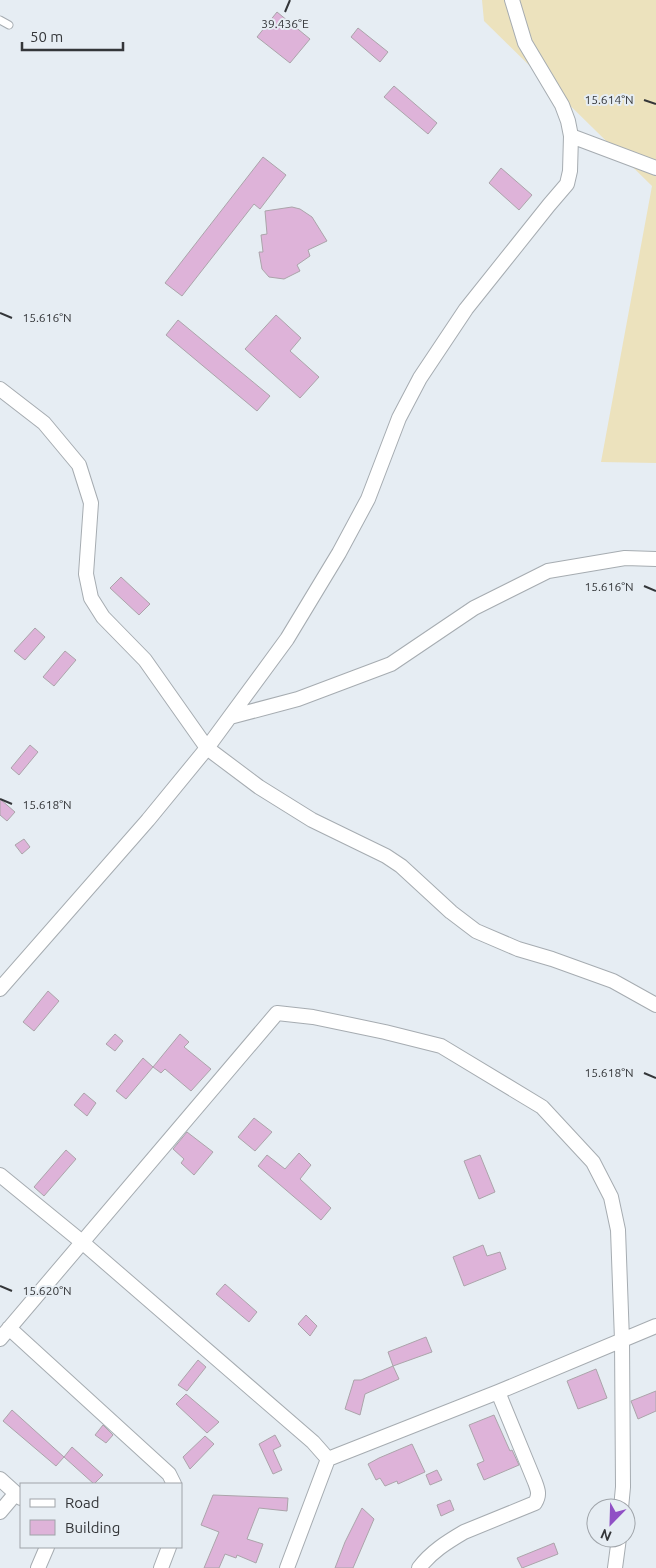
<svg xmlns="http://www.w3.org/2000/svg" width="656" height="1568" font-family="Ubuntu,sans-serif">
	<style>
		.sand { fill: #ece2bd }
		.building { fill: #deb3d9; stroke: #aba4aa }
		.lines { fill: none; stroke-linecap: round; stroke-linejoin: round }
		.service-casing { stroke: #a6acb1; stroke-width: 9 }
		.minor-casing { stroke: #a6acb1; stroke-width: 16 }
		.service { stroke: #fff; stroke-width: 7 }
		.minor { stroke: #fff; stroke-width: 14 }
		.ticks { fill: none; stroke: #343639; stroke-width: 2 }
		.ticks-label { font-size: 12px; text-anchor: middle; fill: #343639; stroke: #e6edf3; stroke-width: 4; stroke-linejoin: round; paint-order: stroke }
	</style>
	<rect width="100%" height="100%" fill="#e6edf3"/>
	<!-- sand -->
	<path class="sand" d="M482,0h174v463l-55,-1 51,-276 -168,-165z"/>
	<!-- building -->
	<path class="building" d="M277,12l33,27 -20,24 -33,-26z
		M358,28l30,24 -8,10 -29,-25z
		M394,86l43,37 -9,11 -44,-37z
		M263,157l23,18 -26,34 -6,-5 -72,92 -17,-13z
		M501,168l31,27 -13,15 -30,-27z
		M292,207l8,2 12,8 15,24 -19,9 2,6 -13,9 3,6 -16,8 -15,-2 -7,-8 -3,-17h4l-2,-17 6,-1 -2,-23z
		M276,315l25,23 -11,13 29,26 -19,21 -55,-49z
		M178,320l92,76 -13,15 -91,-76z
		M121,577l29,27 -11,11 -29,-27z
		M35,628l10,9 -20,23 -11,-9z
		M65,651l11,9 -22,26 -11,-9z
		M30,745l8,7 -19,23 -8,-7z
		M0,799l15,13 -8,9 -7,-6z
		M24,839l6,8 -8,7 -7,-9z
		M48,991l11,10 -25,30 -11,-9z
		M115,1034l8,7 -8,10 -9,-7z
		M180,1034l9,8 -5,5 27,22 -20,22 -26,-22 -4,4 -8,-6z
		M143,1058l10,9 -27,32 -10,-8z
		M84,1093l12,10 -9,13 -13,-11z
		M254,1118l18,14 -17,19 -17,-14z
		M187,1132l26,20 -19,23 -13,-12 3,-4 -11,-10z
		M66,1150l10,9 -32,37 -10,-9z
		M299,1153l12,12 -11,14 31,29 -10,12 -63,-54 9,-11 18,14z
		M480,1155l15,37 -16,7 -15,-38z
		M483,1245l4,11 13,-4 6,17 -42,17 -11,-29z
		M225,1284l32,28 -8,10 -33,-28z
		M306,1315l11,11 -7,10 -12,-12z
		M426,1337l6,15 -39,14 -5,-14z
		M198,1360l8,7 -19,24 -9,-6z
		M393,1366l6,13 -34,15 -5,21 -15,-6 9,-29h7z
		M596,1369l11,29 -29,11 -11,-28z
		M656,1391v20l-18,8 -7,-18z
		M186,1394l33,28 -12,11 -31,-29z
		M12,1410l52,47 -8,9 -53,-45z
		M494,1415l16,36 2,-1 7,15 -35,15 -7,-16 7,-3 -15,-36z
		M103,1425l10,10 -7,8 -11,-8z
		M275,1435l6,11 -8,4 9,20 -9,4 -14,-30z
		M205,1436l9,8 -24,25 -7,-12z
		M412,1444l13,28 -27,12 -1,-3 -12,5 -5,-8 -4,2 -8,-16 11,-6z
		M72,1447l31,28 -9,9 -30,-27z
		M437,1470l5,10 -12,5 -4,-10z
		M213,1495l75,3 -1,13 -28,-3 -12,31 16,5 -7,19 -19,-8 -1,3 -11,-4 -6,14h-15l15,-36 -18,-7z
		M450,1500l4,10 -13,6 -4,-11z
		M362,1508l12,11 -21,49h-18l10,-26z
		M554,1543l4,11 -36,14 -5,-10z"/>
	<g class="lines">
		<defs>
			<path id="service" d="M0,20l9,5"/>
			<path id="minor" d="M571,136l85,32
				M0,389l44,34 35,42 12,38 -5,71 5,24 12,19 42,43 62,88 52,39 53,33 74,36 15,10 50,46 25,19 42,18 34,10 61,22 43,24
				M230,717l68,-18 93,-35 83,-56 74,-37 77,-13 31,1
				M0,989l148,-169 59,-72 80,-109 52,-86 29,-54 31,-81 21,-40 46,-69 83,-104 18,-21 3,-13 1,-35 -3,-15 -6,-16 -37,-62 -13,-43
				M0,1175l82,67 231,200 15,17
				M9,1328l160,146 5,10
				M0,1339l277,-326 36,4 72,15 56,14 101,61 51,55 18,35 7,33 4,110 1,147 -2,21
				M0,1479l21,19
				M0,1512l16,-19
				M38,1568l9,-21
				M161,1568l8,-21
				M287,1568l41,-109 170,-67 158,-66
				M419,1568c12,-16 28,-26 45,-36l71,-29c5,-8 3,-13 0,-21l-37,-90
				M615,1568l4,-30"/>
		</defs>
		<!-- service casing -->
		<use href="#service" class="service-casing"/>
		<!-- minor casing -->
		<use href="#minor" class="minor-casing"/>
		<!-- service -->
		<use href="#service" class="service"/>
		<!-- minor -->
		<use href="#minor" class="minor"/>
	</g>
	<!-- ticks -->
	<path class="ticks" d="M285,12l5,-12M644,100l12,4M0,313l12,5M644,586l12,5M0,799l12,5M644,1073l12,5M0,1286l12,5"/>
	<g class="ticks-label">
		<text x="285" y="28">39.436°E</text>
		<text x="609" y="104">15.614°N</text>
		<text x="47" y="322">15.616°N</text>
		<text x="609" y="591">15.616°N</text>
		<text x="47" y="809">15.618°N</text>
		<text x="609" y="1077">15.618°N</text>
		<text x="47" y="1295">15.620°N</text>
	</g>
	<!-- legend -->
	<rect x="20" y="1483" width="162" height="65" fill="#e6edf3" stroke="#9fa4a9"/>
	<rect x="30" y="1499" width="25" height="8" fill="#ffffff" stroke="#9fa4a9"/>
	<text x="65" y="1508" font-size="15" fill="#343639">Road</text>
	<rect x="30" y="1520" width="25" height="15" fill="#deb3d9" stroke="#9fa4a9"/>
	<text x="65" y="1533" font-size="15" fill="#343639">Building</text>
	<!-- north arrow -->
	<g transform="translate(611 1523) rotate(203)"><circle r="24" fill="#e6edf3" stroke="#9fa4a9"/>
	<path d="M0-4L9 19L0 12L-9 19Z" fill="#9050c5"/>
	<text y="-8" font-size="14" font-weight="bold" text-anchor="middle" fill="#343639">N</text>
	</g>
	<!-- scale -->
	<path d="M22 42v8h101v-8" fill="none" stroke="#343639" stroke-width="2.5"/>
	<text x="30" y="42" font-size="15" fill="#343639" stroke="#e6edf3" stroke-width="4" paint-order="stroke">50 m</text>
</svg>
